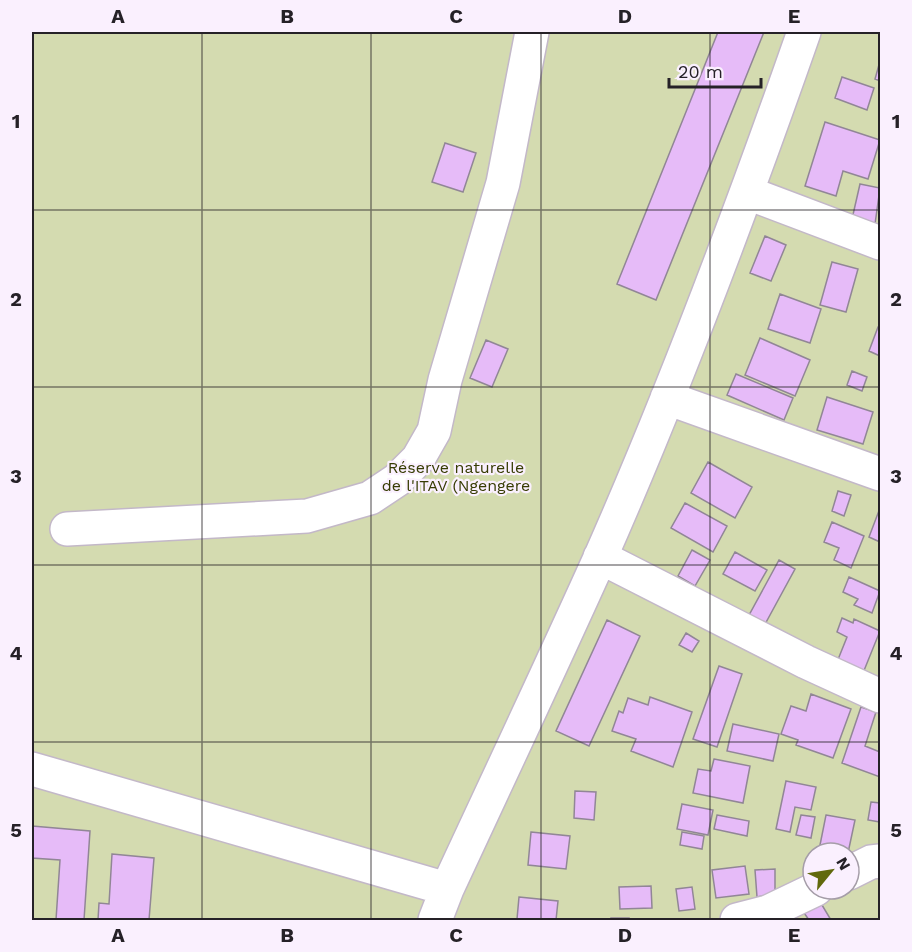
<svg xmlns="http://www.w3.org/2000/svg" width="912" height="952" font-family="'Work Sans',sans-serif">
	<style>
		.green { fill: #d4dbb0; fill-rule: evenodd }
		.building { fill: #e6bbf8; stroke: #918696; stroke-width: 1.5 }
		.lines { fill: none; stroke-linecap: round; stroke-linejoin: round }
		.minor-casing { stroke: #c3b8c8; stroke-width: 36 }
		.minor { stroke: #fff; stroke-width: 33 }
		.grid { fill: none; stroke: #252127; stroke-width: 1.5; stroke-opacity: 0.55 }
		.labels { text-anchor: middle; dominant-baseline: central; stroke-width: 4.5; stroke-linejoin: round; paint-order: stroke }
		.park-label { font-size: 16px; fill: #373c03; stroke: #faf0fe }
		.neatline { fill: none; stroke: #252127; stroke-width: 2 }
		.grid-label { font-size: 20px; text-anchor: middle; font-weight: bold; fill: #252127 }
	</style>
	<rect width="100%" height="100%" fill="#faf0fe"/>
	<!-- green -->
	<path class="green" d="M32,32h848v888h-848zM813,853h36v36h-36z"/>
	<!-- building -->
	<path class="building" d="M718,32h46l-108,268 -39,-16z
		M880,61v20l-5,-2z
		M842,77l32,11 -7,22 -32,-12z
		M825,122l55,18 -12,39 -25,-8 -7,25 -31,-10z
		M445,143l31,10 -13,39 -31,-10z
		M860,184l20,4 -5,36 -23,-5z
		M765,236l21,9 -15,36 -21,-8z
		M832,262l26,7 -12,43 -26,-7z
		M780,294l41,15 -11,34 -42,-14z
		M878,327h2v29l-11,-5z
		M760,338l50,22 -15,36 -50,-21z
		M486,340l22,9 -16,38 -22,-9z
		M852,371l15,6 -5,14 -15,-6z
		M736,374l57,24 -9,22 -57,-25z
		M827,397l46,15 -10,32 -46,-14z
		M708,462l44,25 -17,31 -44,-25z
		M838,491l13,4 -7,21 -12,-5z
		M685,503l42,23 -14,26 -42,-24z
		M880,508v34l-11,-5z
		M832,522l32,14 -13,32 -17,-8 5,-12 -15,-6z
		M692,550l18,10 -15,26 -17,-10z
		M735,552l32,18 -12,21 -32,-17z
		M779,560l16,9 -31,57 -16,-9z
		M849,577l31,14 -8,22 -18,-8 4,-6 -15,-7z
		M842,618l11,5 1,-4 26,12 -17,42 -26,-11 10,-25 -10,-5z
		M607,620l33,16 -51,110 -33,-15z
		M686,633l13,8 -7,11 -13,-7z
		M719,666l23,8 -25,73 -24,-8z
		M811,694l40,15 -18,49 -37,-13 2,-5 -17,-6 10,-28 15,5z
		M650,697l42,15 -19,55 -42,-16 5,-12 -24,-8 7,-20 4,2 5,-15 20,7z
		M861,707l15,5 -11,34 15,6v25l-38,-14z
		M733,724l46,10 -6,27 -46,-10z
		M714,759l36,7 -7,37 -50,-10 5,-24 13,2z
		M786,781l30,6 -5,23 -16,-3 -5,25 -14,-3z
		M575,791l21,1 -2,28 -20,-2z
		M871,802l9,1v19l-12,-2z
		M682,804l31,6 -5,25 -31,-6z
		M717,815l32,6 -2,15 -33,-7z
		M801,815l14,2 -4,21 -15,-3z
		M826,815l29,5 -7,33h-15l-14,-3z
		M32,826l58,5 -6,89h-28l4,-60 -28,-2z
		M531,832l39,4 -4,33 -38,-4z
		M682,832l22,4 -2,13 -22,-4z
		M112,854l42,4 -5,62h-51l1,-17 10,1z
		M745,866l4,28 -33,4 -4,-28z
		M775,869v25l-18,3 -2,-27z
		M651,886l1,22 -32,1 -1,-22z
		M692,887l3,22 -16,2 -3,-22z
		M519,897l39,4 -2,19 -39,-1z
		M819,900l12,20h-22l-7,-10z
		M611,918h18v2h-18z"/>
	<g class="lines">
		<defs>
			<path id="minor" d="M748,193l132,50
				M667,398l213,76
				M67,529l240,-13 63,-18 27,-18 21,-21 16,-28 11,-51 58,-197 29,-151
				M600,557l206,105 74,34
				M32,769l415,120
				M849,873l22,-11 9,-1
				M435,920l12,-31c51,-110 103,-220 153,-331 76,-172 142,-349 204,-526
				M737,920l31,-8 48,-23"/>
		</defs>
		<!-- minor casing -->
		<use href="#minor" class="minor-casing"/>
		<!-- minor -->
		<use href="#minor" class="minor"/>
	</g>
	<!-- grid -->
	<path class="grid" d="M202,32v888M371,32v888M541,32v888M710,32v888M32,210h848M32,387h848M32,565h848M32,742h848"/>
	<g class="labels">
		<!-- park labels -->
		<g class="park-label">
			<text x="456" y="467">Réserve naturelle<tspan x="456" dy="18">de l'ITAV (Ngengere</tspan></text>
		</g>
	</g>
	<!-- border -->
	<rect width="912" height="952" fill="none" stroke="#faf0fe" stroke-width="66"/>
	<!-- north arrow -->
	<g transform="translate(831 871) rotate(60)"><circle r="28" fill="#faf0fe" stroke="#a59da8" stroke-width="1.5"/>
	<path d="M0-4.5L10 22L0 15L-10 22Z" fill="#61690c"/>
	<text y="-9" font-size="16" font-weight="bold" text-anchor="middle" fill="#252127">N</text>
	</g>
	<!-- scale -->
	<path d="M669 78v9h92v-9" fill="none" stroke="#252127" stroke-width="3"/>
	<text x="678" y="78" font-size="18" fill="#252127" stroke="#faf0fe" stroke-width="4.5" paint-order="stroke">20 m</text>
	<rect x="33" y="33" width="846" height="886" class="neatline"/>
	<g class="grid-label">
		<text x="118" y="23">A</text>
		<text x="287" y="23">B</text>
		<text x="456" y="23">C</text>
		<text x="625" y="23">D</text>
		<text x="794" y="23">E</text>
		<text x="16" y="128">1</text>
		<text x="896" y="128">1</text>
		<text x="16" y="306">2</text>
		<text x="896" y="306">2</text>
		<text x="16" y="483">3</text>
		<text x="896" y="483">3</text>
		<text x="16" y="660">4</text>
		<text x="896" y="660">4</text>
		<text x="16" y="837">5</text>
		<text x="896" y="837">5</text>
		<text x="118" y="942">A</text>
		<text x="287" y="942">B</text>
		<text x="456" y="942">C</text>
		<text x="625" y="942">D</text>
		<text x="794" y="942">E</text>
	</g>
</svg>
